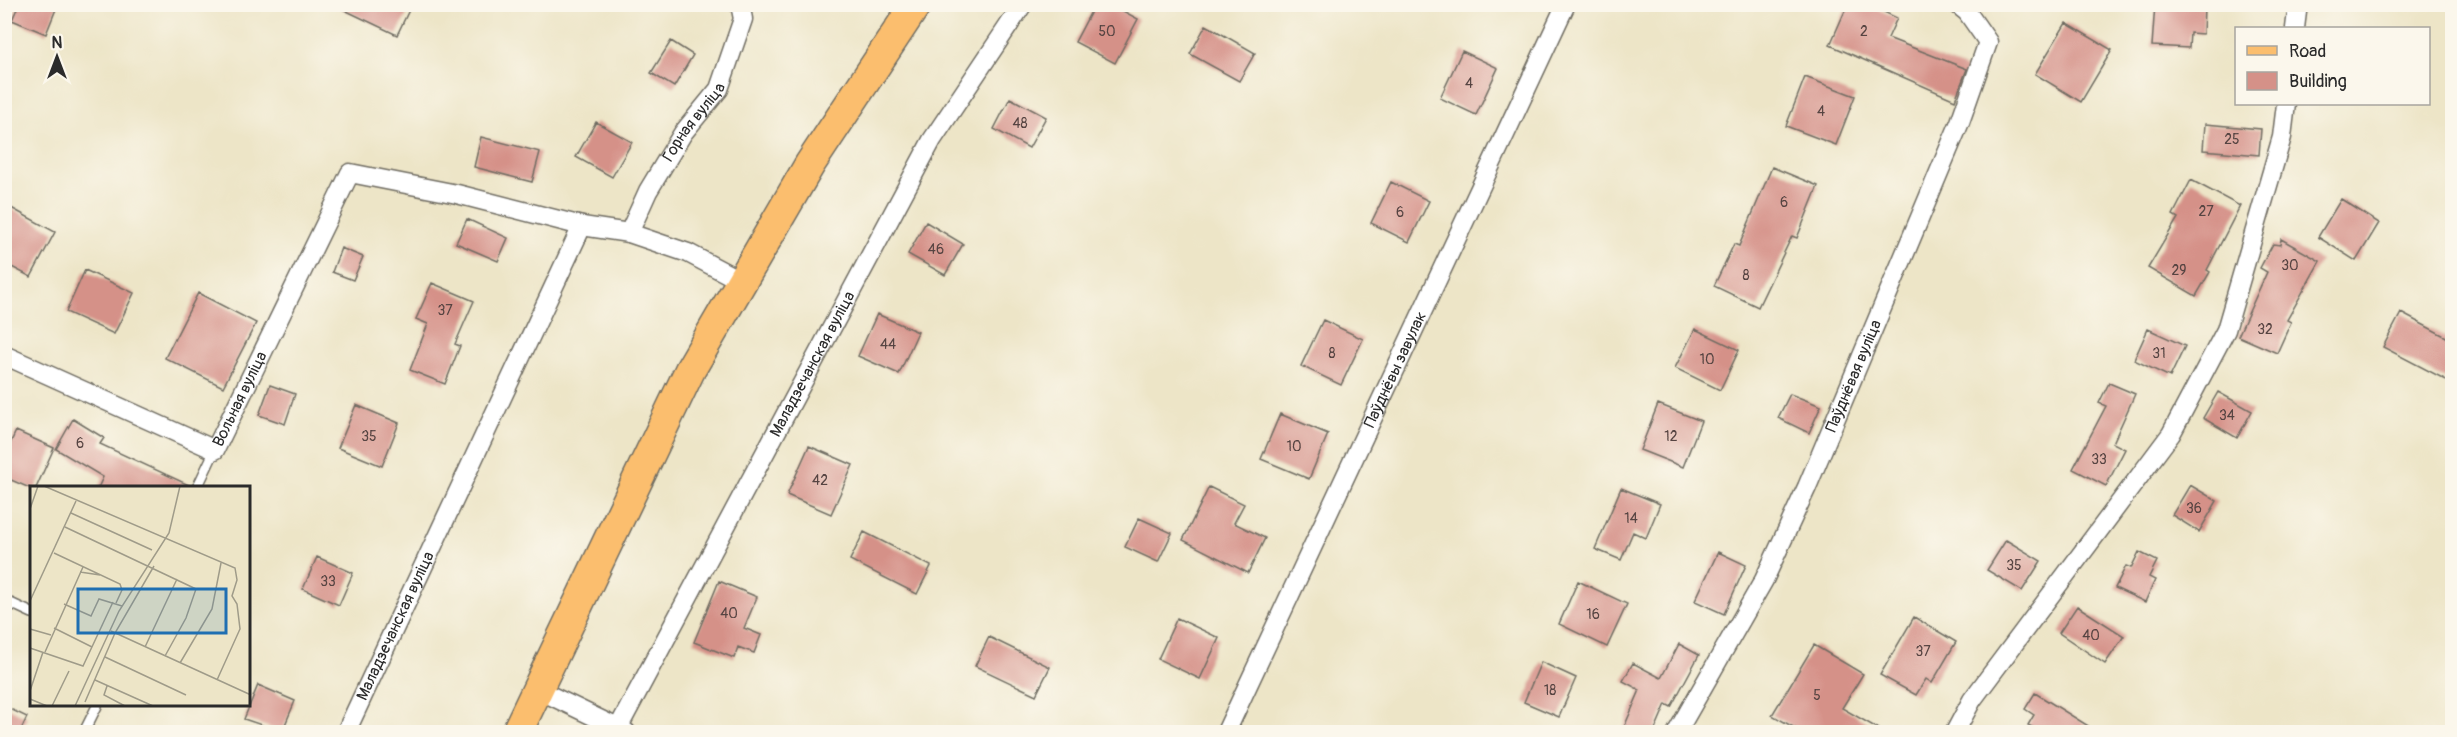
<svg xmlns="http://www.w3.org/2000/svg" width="2457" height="737" font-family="Pangolin,sans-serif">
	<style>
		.building { fill: #d59188 }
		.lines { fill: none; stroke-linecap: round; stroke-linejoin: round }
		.service-casing { stroke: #6f6c62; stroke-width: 12 }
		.minor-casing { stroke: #6f6c62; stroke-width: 21 }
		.primary-casing { stroke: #6f6c62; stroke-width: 33 }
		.service { stroke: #fff; stroke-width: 9 }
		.minor { stroke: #fff; stroke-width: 18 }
		.primary { stroke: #fbbe6e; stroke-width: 30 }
		.labels { text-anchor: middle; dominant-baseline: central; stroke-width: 5; stroke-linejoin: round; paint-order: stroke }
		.number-label { font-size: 14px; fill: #564442 }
		.street-label { font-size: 16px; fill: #2b2b2b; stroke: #fbf7ec }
		.inset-road { fill: none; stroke: #9f9b89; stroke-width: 1.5 }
		.view { fill: #1f6fb2; fill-opacity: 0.15; stroke: #1f6fb2; stroke-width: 3 }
		.inset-edge { fill: none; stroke: #2b2b2b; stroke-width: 3 }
	</style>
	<rect width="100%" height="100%" fill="#fbf7ec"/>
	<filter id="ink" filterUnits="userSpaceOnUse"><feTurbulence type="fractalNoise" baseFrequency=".0167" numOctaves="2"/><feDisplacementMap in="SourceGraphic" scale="12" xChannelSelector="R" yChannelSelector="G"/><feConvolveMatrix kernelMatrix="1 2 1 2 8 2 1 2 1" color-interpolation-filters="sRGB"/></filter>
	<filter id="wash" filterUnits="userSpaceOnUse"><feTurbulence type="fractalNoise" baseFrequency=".008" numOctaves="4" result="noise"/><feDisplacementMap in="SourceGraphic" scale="24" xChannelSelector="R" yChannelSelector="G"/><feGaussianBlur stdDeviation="1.35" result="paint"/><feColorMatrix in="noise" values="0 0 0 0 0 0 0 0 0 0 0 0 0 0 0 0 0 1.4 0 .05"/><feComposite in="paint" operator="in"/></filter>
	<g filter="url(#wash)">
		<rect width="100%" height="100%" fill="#ede5c7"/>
		<g id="blocks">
			<!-- building -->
			<path class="building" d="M19,4h39l-12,30 -34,-14z
				M332,4h65l12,6 -12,25z
				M1095,4h15l28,15 -23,44 -40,-21z
				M1848,4h19l30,14 -9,20 79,31 -12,31 -125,-55z
				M2155,4h42v3h7l-1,27 -13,-1 -1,15 -37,-2z
				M2066,23l46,27 -31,52 -46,-28z
				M1206,25l49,28 -16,28 -49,-27z
				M671,41l22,14 -19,32 -23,-14z
				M1462,51l36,17 -22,47 -36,-17z
				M1805,77l50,19 -19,49 -50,-19z
				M1010,98l36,19 -17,31 -35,-19z
				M596,122l36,20 -20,35 -36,-20z
				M2205,124l56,5 -2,26 -56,-5z
				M481,137l59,15 -8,30 -58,-15z
				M1772,167l46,19 -21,52 -5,-2 -34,71 -44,-21 20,-42 5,2z
				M2191,180l49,26 -33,64 3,2 -14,24 -48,-28 30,-50 -5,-3z
				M1391,182l38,19 -20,41 -38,-19z
				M2341,199l38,24 -23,38 -38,-24z
				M4,204l51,28 -24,45 -27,-14z
				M467,219l41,19 -10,23 -42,-18z
				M926,222l37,22 -18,31 -37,-21z
				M2281,239l39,22 -33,59 4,2 -14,31 -39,-17 29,-64 -7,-4 13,-24 7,1z
				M341,248l22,9 -10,23 -21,-8z
				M85,270l49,23 -20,41 -48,-22z
				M432,283l42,18 -19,43 5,2 -15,38 -35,-14 18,-46 -12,-5z
				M198,293l58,30 -33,64 -58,-29z
				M2401,313l51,27v43l-69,-36z
				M877,314l41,18 -19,42 -41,-18z
				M1323,320l40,19 -22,46 -40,-19z
				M1695,329l44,21 -19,40 -45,-22z
				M2148,329l37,17 -15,31 -36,-17z
				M2109,383l26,11 -22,49 12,6 -19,37 -33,-17 33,-63 -7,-3z
				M270,385l25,9 -10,30 -26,-9z
				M2218,392l34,19 -15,27 -34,-20z
				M1790,394l31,12 -12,27 -31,-15z
				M1658,404l43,17 -18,46 -43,-17z
				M356,405l43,18 -17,43 -44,-18z
				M1280,414l48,20 -19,45 -48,-20z
				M73,419l31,19 -4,6 91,42 -1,2h-92l5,-11 -47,-28z
				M16,431l38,17 -18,40 -4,1 -28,-12v-20z
				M809,446l44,19 -22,49 -44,-19z
				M2190,485l27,16 -18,31 -27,-17z
				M1209,487l35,17 -10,19 31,15 -17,35 -65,-33z
				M1621,488l39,16 -14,34 -13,-6 -12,28 -26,-11z
				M1139,518l33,15 -14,29 -33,-15z
				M864,532l67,34 -14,28 -67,-34z
				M2006,540l35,21 -19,30 -35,-21z
				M1718,552l28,13 -22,49 -29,-13z
				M2139,552l18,9 -8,16 6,3 -10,22 -30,-14 11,-22 5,2z
				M317,557l36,16 -14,32 -36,-16z
				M719,581l38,16 -13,31 17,7 -7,18 -16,-6 -4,11 -40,-16z
				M1578,581l49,23 -20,43 -48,-23z
				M2077,606l47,30 -19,28 -46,-31z
				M1914,617l42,25 -24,41 -6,-4 -10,16 -36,-20z
				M1177,618l42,20 -19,41 -42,-20z
				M989,637l61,30 -14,28 -61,-29z
				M1679,644l20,11 -28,52 -5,-3 -12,28h-32l18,-42 -17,-9 10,-18 28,15z
				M1814,645l49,29 -21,34 42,24h-82l-30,-17z
				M1541,662l35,16 -17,39 -35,-15z
				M258,685l37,16 -13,31 -38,-13z
				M2035,693l63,39h-56l-14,-7 6,-10 -9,-6z
				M4,706l23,11 -7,15h-16z"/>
		</g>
	</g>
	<g filter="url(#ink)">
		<use href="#blocks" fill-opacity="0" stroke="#6f6c62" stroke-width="1.5"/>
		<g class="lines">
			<defs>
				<path id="service" d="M197,488l18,-38
					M4,600l28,13
					M84,732l13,-26"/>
				<g id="minor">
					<path d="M2295,28l3,-24"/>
					<path id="s1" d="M629,233l19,-42 35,-58 36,-44 24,-70 -3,-15"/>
					<path id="s2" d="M4,355l211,95 135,-277 107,21 125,32 47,7 59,20 53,28"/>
					<path d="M537,689l89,43"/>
					<path id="s3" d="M346,732l236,-506"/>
					<path id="s4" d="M616,732l316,-592 91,-136"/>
					<path id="s5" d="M1226,732l340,-728"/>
					<path id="s6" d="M1677,732l87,-152 43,-93 153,-365 28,-80 -21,-30 -10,-8"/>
					<path d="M1955,732l17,-32 199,-266 55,-104 56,-193 4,-33"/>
				</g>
				<path id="primary" d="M517,732l173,-362 120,-206 106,-160"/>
			</defs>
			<!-- service casing -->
			<use href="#service" class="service-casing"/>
			<!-- minor casing -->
			<use href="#minor" class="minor-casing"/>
			<!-- primary casing -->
			<use href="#primary" class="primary-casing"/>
			<!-- service -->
			<use href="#service" class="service"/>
			<!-- minor -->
			<use href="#minor" class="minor"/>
			<!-- primary -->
			<use href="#primary" class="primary"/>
		</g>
	</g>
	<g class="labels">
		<!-- number labels -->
		<g class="number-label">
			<text x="1107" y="31">50</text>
			<text x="1864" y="31">2</text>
			<text x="1469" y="83">4</text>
			<text x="1821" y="111">4</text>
			<text x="1020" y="123">48</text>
			<text x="2232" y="139">25</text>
			<text x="1784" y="202">6</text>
			<text x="2206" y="211">27</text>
			<text x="1400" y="212">6</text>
			<text x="936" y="249">46</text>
			<text x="2290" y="265">30</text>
			<text x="2179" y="270">29</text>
			<text x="1746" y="275">8</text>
			<text x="445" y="310">37</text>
			<text x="2265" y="329">32</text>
			<text x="888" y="344">44</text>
			<text x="1332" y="353">8</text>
			<text x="2159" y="353">31</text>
			<text x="1707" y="359">10</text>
			<text x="2227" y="415">34</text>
			<text x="369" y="436">35</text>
			<text x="1671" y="436">12</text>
			<text x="80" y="443">6</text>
			<text x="1294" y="446">10</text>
			<text x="2099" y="459">33</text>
			<text x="820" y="480">42</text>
			<text x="2194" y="508">36</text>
			<text x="1631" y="518">14</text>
			<text x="2014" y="565">35</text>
			<text x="328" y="581">33</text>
			<text x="729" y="613">40</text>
			<text x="1593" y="614">16</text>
			<text x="2091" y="635">40</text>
			<text x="1923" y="651">37</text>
			<text x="1550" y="690">18</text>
			<text x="1817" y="695">5</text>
		</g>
		<!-- street labels -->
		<g class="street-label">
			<text stroke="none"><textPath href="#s1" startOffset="129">Горная вуліца</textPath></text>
			<text stroke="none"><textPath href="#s4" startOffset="417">Маладзечанская вуліца</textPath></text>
			<text stroke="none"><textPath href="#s5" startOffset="400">Паўднёвы завулак</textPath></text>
			<text stroke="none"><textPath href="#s6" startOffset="398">Паўднёвая вуліца</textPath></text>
			<text stroke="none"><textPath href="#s2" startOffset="288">Вольная вуліца</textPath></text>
			<text stroke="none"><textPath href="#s3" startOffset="117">Маладзечанская вуліца</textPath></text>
		</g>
	</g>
	<!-- overview -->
	<g transform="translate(30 486)">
		<rect width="220" height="220" fill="#ede5c7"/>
		<path class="inset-road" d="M14,0l191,82 2,12 -5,16 5,8 3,25 -23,51M0,23l8,-23M41,27l81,37M35,41l131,62 -10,29 -21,38M24,67l66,31 2,6 -6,13M50,86l20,3M0,115l46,-100M34,118l27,12 8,-17 23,7M24,142l38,19M0,143l21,6M81,145l140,64M115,161l32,-68M0,162l53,18 30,-64M15,166l38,-85M75,171l81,38M150,177l32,-54 9,-46M65,194l58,26M77,200l-3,9 21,11M0,205l13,-39M0,213l17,7M55,216l30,-69 39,-67M22,220l17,-35M45,220l44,-95 50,-78 11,-47"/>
		<path class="view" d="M48,103h148v44h-148z"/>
		<rect width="220" height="220" class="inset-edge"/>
	</g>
	<!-- margin -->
	<rect width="2457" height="737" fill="none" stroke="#fbf7ec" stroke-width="24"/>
	<!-- legend -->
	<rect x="2235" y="27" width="195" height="78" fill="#fbf7ec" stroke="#a8a59f" stroke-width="1.5"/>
	<rect x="2247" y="46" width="30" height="9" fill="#fbbe6e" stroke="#a8a59f" stroke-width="1.5"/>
	<text x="2289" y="57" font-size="18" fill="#2b2b2b">Road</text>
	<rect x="2247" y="72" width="30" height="18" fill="#d59188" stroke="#a8a59f" stroke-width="1.5"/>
	<text x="2289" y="87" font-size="18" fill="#2b2b2b">Building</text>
	<!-- north arrow -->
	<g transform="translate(57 57)" stroke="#fbf7ec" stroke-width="4.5" paint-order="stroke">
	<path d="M0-4.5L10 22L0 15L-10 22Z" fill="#2b2b2b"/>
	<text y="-9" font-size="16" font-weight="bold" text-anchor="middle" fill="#2b2b2b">N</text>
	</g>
</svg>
